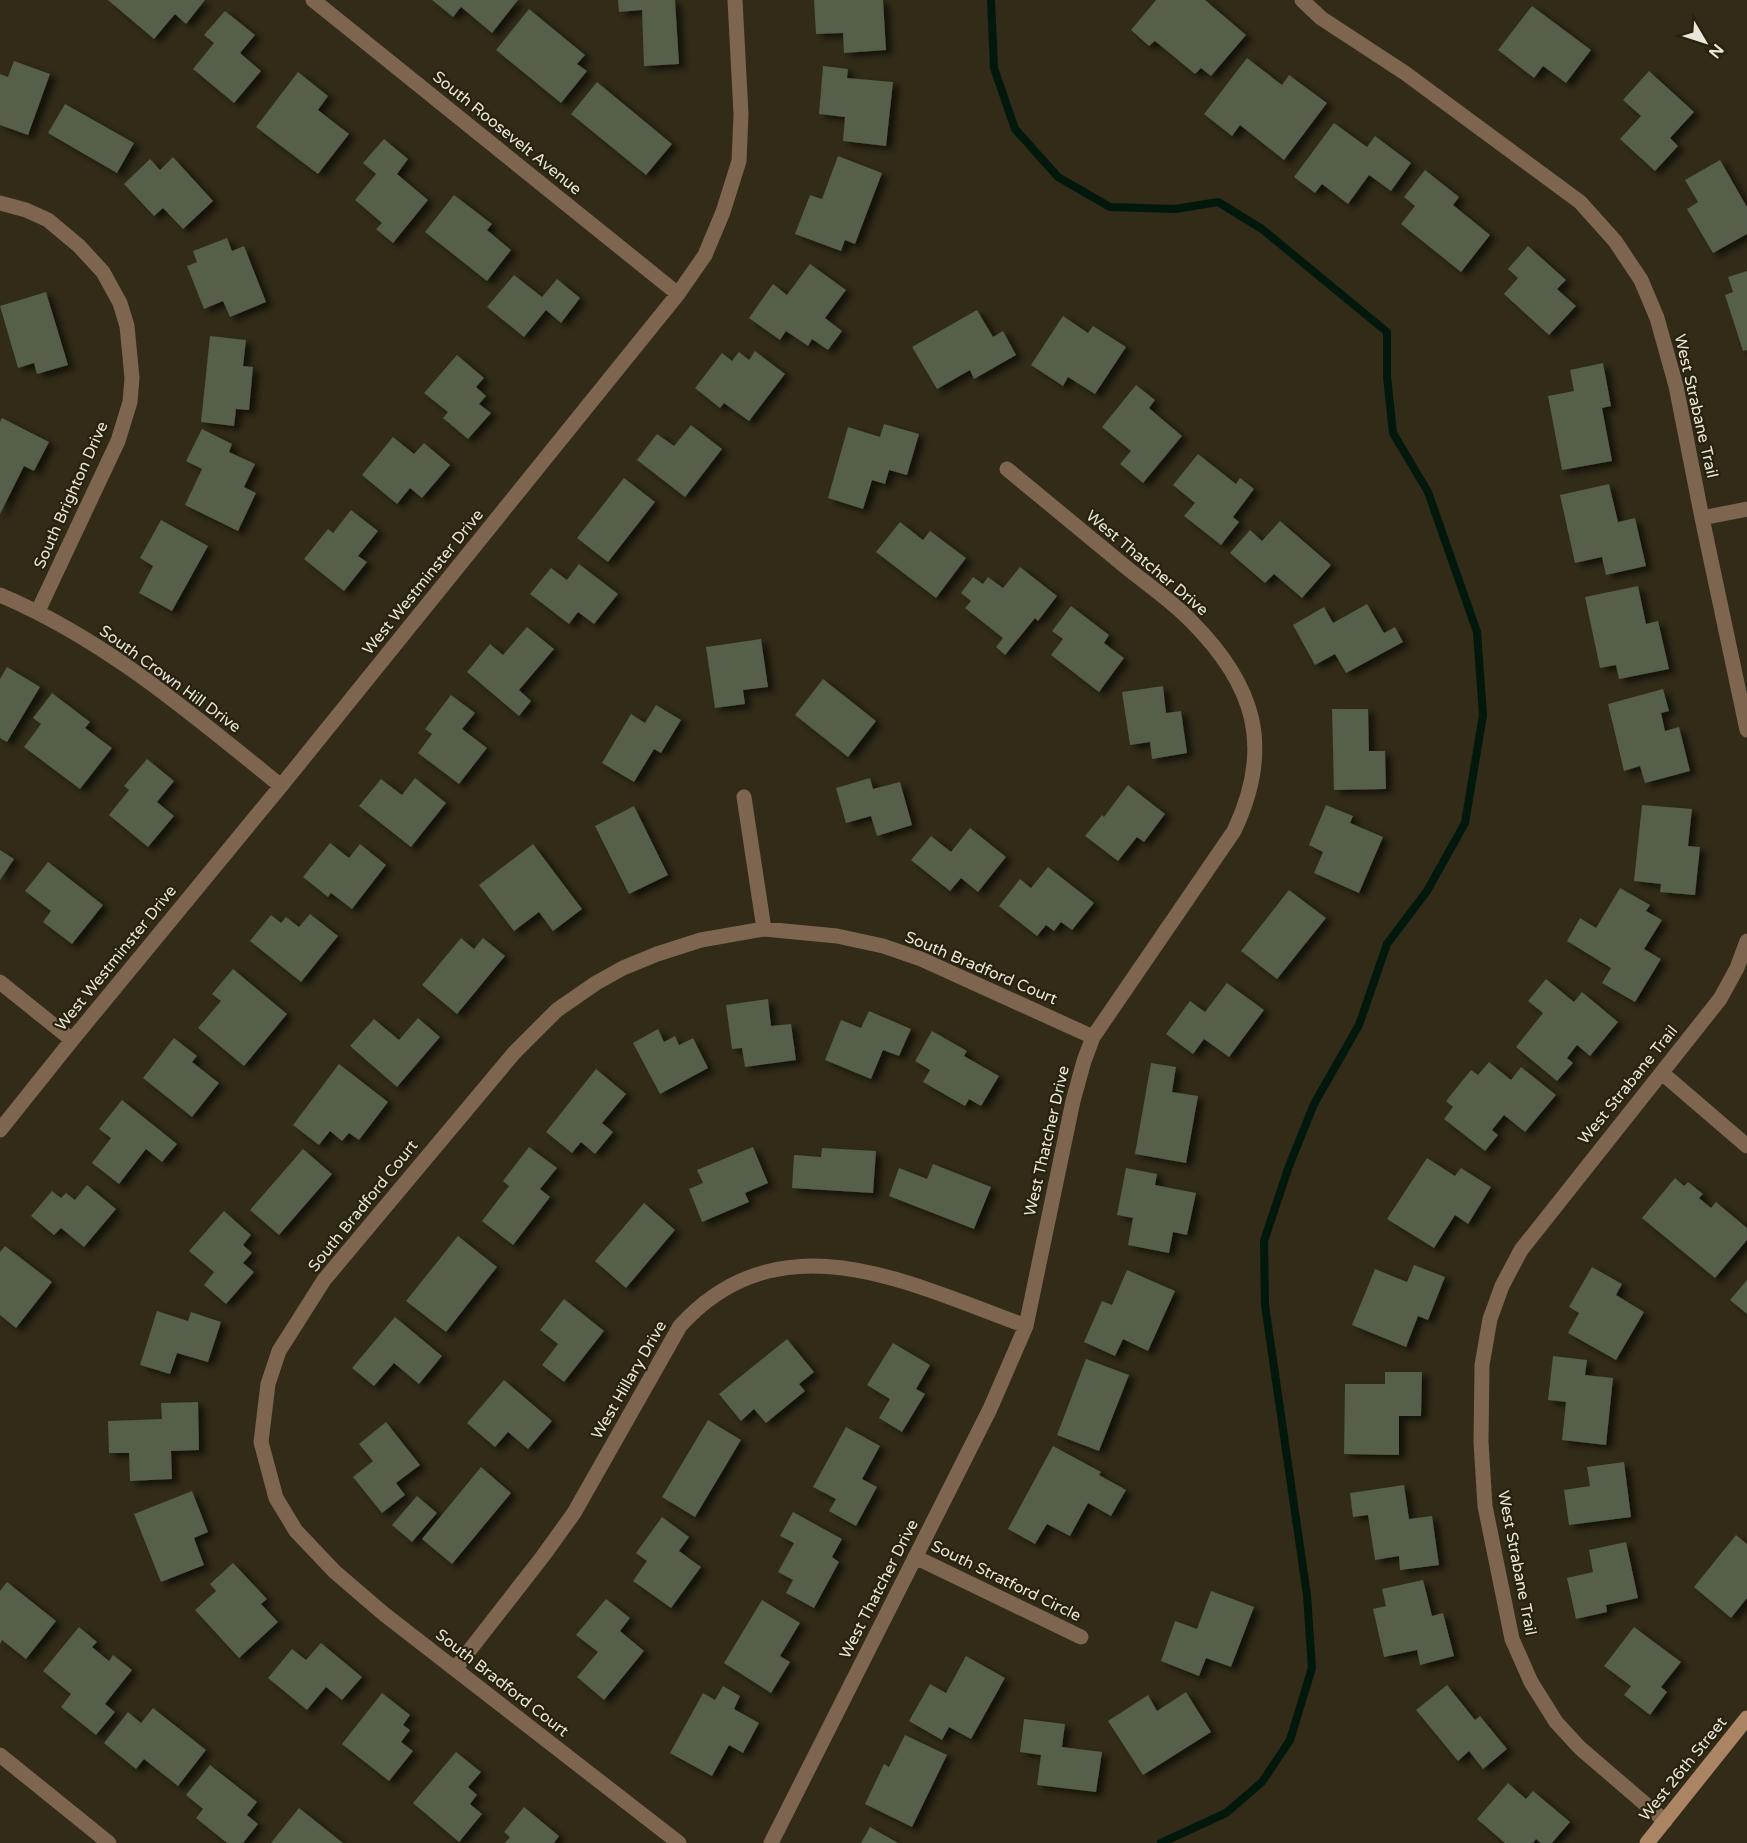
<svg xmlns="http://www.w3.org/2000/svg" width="1747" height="1843" font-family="'Varela Round',sans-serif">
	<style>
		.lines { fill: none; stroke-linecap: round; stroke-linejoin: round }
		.stream { stroke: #02180c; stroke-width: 8 }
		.building { fill: #555e4a; filter: url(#shadow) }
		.street { stroke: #7d6550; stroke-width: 15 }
		.secondary { stroke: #ab8563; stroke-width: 15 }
		.labels { text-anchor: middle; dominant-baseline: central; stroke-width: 4.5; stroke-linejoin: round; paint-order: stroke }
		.street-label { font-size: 16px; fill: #e9e6da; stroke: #27220e }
	</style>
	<defs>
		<filter id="shadow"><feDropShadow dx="6" dy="4" stdDeviation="3" flood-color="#0009"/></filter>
	</defs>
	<rect width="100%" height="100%" fill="#312b18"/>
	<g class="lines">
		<!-- stream -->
		<path class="stream" d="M991,0l3,68 21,61 43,48 52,30 65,2 43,-7 44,27 125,103v45l6,56 35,59 49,140 6,83 -18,108 -38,68 -40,53 -28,81 -45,79 -25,62 -25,75 1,64 42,290 5,73 -22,72 -28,42 -36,31 -65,30"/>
	</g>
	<!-- building -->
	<path class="building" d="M108,0h97l-19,24 -11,-10 -21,25z
		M432,0h86l-26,33 -31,-26 -8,10z
		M618,0h57l4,64 -35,2 -2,-56 -23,2z
		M814,0h69l3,50 -42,3 -1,-20 -27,1z
		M1156,0h49l41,35 -35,41 -10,-8 -6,6 -40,-33 -6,5 -18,-16z
		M1532,6l59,44 -25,33 -23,-17 -9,12 -36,-28z
		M529,9l56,46 -8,9 10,7 -26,32 -65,-53z
		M225,11l30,24 -15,18 21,18 -27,32 -41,-34 21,-26 -10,-8z
		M1247,58l35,27 7,-10 38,28 -43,57 -44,-35 -8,11 -28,-22z
		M14,61l36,13 -22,61 -28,-10v-51l8,3z
		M823,66l25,3 -1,9 46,4 -7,64 -43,-5 2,-24 -26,-3z
		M1649,71l45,41 -24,26 8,8 -23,25 -35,-32 21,-23 -18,-16z
		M298,72l30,24 -10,14 31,24 -31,40 -62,-47z
		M597,82l75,62 -26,31 -75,-61z
		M65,104l69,39 -17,30 -69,-40z
		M1334,123l33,24 8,-11 36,27 -20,28 -22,-16 -21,29 -26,-20 -7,9 -21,-16z
		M384,139l24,20 -11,15 31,26 -35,43 -17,-14 6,-6 -27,-23 21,-26 -13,-11z
		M838,156l44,17 -27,71 -10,-4 -4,11 -46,-17 15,-39 12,4z
		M173,157l40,44 -30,28 -20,-21 -9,8 -30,-32 26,-25 10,11z
		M1720,160l27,47v27l-34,19 -26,-44 11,-7 -13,-22z
		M1425,170l34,27 -6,8 37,30 -29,37 -60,-48 14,-18 -11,-9z
		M454,195l38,29 -5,6 24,20 -24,31 -62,-49z
		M227,238l5,13 12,-5 22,56 -36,15 -7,-16 -19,8 -17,-43 10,-4 -4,-11z
		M1528,246l38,34 -9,9 19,17 -27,29 -45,-41 14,-16 -10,-9z
		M810,264l36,26 -21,28 17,13 -14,19 -16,-11 -4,7 -22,-15 -6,9 -31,-22 24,-34 14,11z
		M1747,271v79l-4,1 -18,-56 8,-3 -5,-15z
		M514,275l28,22 15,-18 23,19 -19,25 -15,-13 -22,27 -37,-30z
		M46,292l22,73 -31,9 -3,-11 -16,5 -18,-62z
		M977,310l16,27 10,-6 13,24 -42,24 -4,-9 -33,19 -25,-42z
		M1063,316l25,17 5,-7 33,21 -31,47 -27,-17 -5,9 -32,-21z
		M210,336l36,4 -3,26 10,1 -4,43 -13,-1 -2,17 -33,-4z
		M755,351l30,23 -36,47 -25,-18 -4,5 -25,-20 27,-35 10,8 7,-9 10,8z
		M457,355l27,23 -8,9 10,9 -7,8 12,9 -23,26 -25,-21 5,-6 -24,-19z
		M1603,363l8,43 -9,2 10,53 -50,9 -14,-74 26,-5 -4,-21z
		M1136,385l19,15 -6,8 33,28 -39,47 -23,-19 11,-13 -29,-24z
		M2,418l47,24 -15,29 -10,-5 -24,48v-92z
		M884,424l35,10 -12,41 -18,-5 -4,14 -13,-4 -9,29 -35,-11 20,-71 32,10z
		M691,425l31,24 -37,48 -48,-37 20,-26 17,12z
		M202,429l30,15 -3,8 26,12 -11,23 12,6 -18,38 -53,-26 17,-36 -16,-8z
		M393,437l21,17 10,-11 26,22 -28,33 -12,-10 -13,16 -35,-29z
		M1198,454l38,30 4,-6 14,11 -21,28 6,5 -18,23 -37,-29 11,-13 -22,-18z
		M624,478l31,24 -47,60 -31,-24z
		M1609,484l9,38 17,-4 11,48 -40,9 -4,-18 -27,6 -15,-68z
		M351,510l27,21 -20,25 9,6 -23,29 -40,-32 24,-30 5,4z
		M161,520l47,26 -36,65 -33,-18 14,-27 -13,-8z
		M1280,521l51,44 -29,33 -28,-24 -9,9 -35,-30 20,-23 12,11z
		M900,522l23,18 7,-9 36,27 -30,40 -60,-46z
		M579,564l39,30 -24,30 -16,-12 -9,12 -39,-30 21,-26 16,12z
		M1020,567l37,29 -19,25 -3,-3 -30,37 -9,-8 7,-9 -38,-30 6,-7 -10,-8 12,-16 10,7 5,-7 15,11z
		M1638,586l8,38 12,-3 11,48 -50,10 -3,-14 -16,3 -15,-71z
		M1367,604l17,29 11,-6 8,15 -57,31 -11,-19 -20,11 -22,-40 31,-18 9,16z
		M1071,606l38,29 -5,8 20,15 -25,34 -48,-37 12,-16 -11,-8z
		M527,627l27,22 -35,41 12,11 -12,15 -52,-44 23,-28 13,11z
		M761,639l7,48 -25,3 2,14 -30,4 -9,-61z
		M7,667l33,20 -33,55 -7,-4v-59z
		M823,679l53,42 -28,36 -53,-42z
		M1163,686l3,27 15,-2 6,42 -35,6 -2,-17 -20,3 -8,-53z
		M1663,689l6,22 -8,2 4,18 14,-4 11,44 -45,12 -5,-17 -16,5 -16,-67z
		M52,693l38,29 -5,6 27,20 -32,41 -56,-42 17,-23 -8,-6z
		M451,695l24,18 -13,16 25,19 -28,36 -41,-31 14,-19 -7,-5z
		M656,705l25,15 -20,33 -7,-4 -20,33 -32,-19 29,-49 14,9z
		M1332,709h36l1,42h16l1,38 -52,1z
		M147,759l27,22 -17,21 17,14 -26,31 -39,-32 20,-25 -5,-4z
		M415,778l31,25 -35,44 -52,-41 22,-27 21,16z
		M870,778l3,11 27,-7 12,43 -35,11 -6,-20 -25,7 -10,-35z
		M1128,785l37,29 -21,28 -7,-5 -19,24 -33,-25 17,-21 2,2z
		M1326,805l27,11 -3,7 33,14 -24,56 -45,-20 9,-21 -14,-7z
		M1642,805l50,4 -4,37 12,1 -5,48 -35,-3 1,-8 -27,-3z
		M634,806l34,69 -39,19 -34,-68z
		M970,828l36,29 -28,35 -17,-14 -11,13 -39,-31 20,-24 20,16z
		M330,843l19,15 11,-14 26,21 -34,44 -21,-16 -3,4 -25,-20z
		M533,844l49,65 -29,22 -14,-19 -25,19 -35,-46z
		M0,850l14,9 -14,21z
		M48,862l55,43 -31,39 -29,-22 8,-11 -26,-20z
		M1048,867l46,36 -22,27 -11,-8 -7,9 -8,-6 -9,11 -38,-30 21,-27 11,9z
		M1620,888l30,17 -4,6 16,9 -18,29 17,10 -26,43 -33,-19 9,-15 -44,-27 13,-23 16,10z
		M1289,890l37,28 -49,61 -36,-28z
		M310,914l28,22 -37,46 -51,-41 21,-26 10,8 5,-6 13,10z
		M461,938l13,11 9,-11 22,18 -48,58 -35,-29z
		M233,969l54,45 -43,52 -46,-38 23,-27 -9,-7z
		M1546,979l28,23 8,-10 36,30 -28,34 -13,-11 -10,13 6,5 -16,18 -41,-34 27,-34 -15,-12z
		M1227,983l37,27 -35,47 -25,-18 -11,15 -27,-20 24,-33 15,11z
		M768,999l3,27 20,-2 5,36 -51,7 -3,-19 -10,1 -6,-44z
		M869,1011l42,18 -12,27 -16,-6 -12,29 -46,-19 16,-40 20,8z
		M418,1018l22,19 -43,50 -47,-41 24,-27 25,21z
		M658,1029l6,13 11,-6 4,9 14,-7 15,30 -48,26 -27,-51z
		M932,1031l35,20 -3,5 35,20 -18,30 -12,-7 -4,7 -42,-24 7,-12 -15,-9z
		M174,1038l23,18 -5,6 27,21 -27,34 -49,-39z
		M1489,1062l22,18 10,-13 35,28 -31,37 -21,-17 -12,15 6,5 -13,16 -41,-32 9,-12 -7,-6 25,-31 7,5z
		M1151,1063l25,4 -4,25 26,4 -12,67 -51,-9z
		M339,1064l49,38 -29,38 -10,-7 -7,8 -12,-10 -11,14 -26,-20z
		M596,1069l30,25 -24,29 11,9 -18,22 -14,-12 -9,11 -26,-21z
		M122,1100l55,44 -15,18 -16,-13 -27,35 -27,-21 19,-25 -12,-9z
		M529,1147l28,21 -17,21 10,8 -37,48 -31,-24 27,-35 -6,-5z
		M753,1147l15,36 -23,10 4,9 -47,20 -13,-33 14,-6 -6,-13z
		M822,1148l54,3 -3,42 -81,-5 2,-33 27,2z
		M303,1149l29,25 -53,61 -29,-25z
		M1427,1158l28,18 6,-8 30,19 -23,37 -13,-9 -21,33 -47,-29z
		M933,1164l58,23 -17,42 -85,-33 10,-28 28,11z
		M1126,1168l31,6 -2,11 41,8 -9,42 -14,-3 -4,21 -41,-8 5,-27 -16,-3z
		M1675,1178l9,8 4,-4 15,12 -4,4 12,10 5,-6 31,26v12l-32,38 -73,-60z
		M87,1185l29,24 -32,38 -23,-19 -7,7 -23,-19 21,-25 9,7 5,-5 9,7z
		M644,1203l31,27 -49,58 -31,-27z
		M224,1211l27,24 -8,10 9,8 -9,10 11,9 -28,32 -22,-19 10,-13 -25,-21z
		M458,1236l39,31 -51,65 -40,-31z
		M5,1246l47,36 -36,46 -16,-13v-63z
		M1414,1265l31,12 -17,43 -10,-4 -12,31 -54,-22 23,-56 32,13z
		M1592,1267l30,17 -6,11 28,17 -28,48 -48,-27 11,-20 -10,-6z
		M1127,1270l48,21 -27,60 -25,-12 -8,17 -31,-14 18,-41 10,4z
		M1747,1280v34l-17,-14z
		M564,1299l40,32 -40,51 -22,-17 16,-21 -18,-14z
		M157,1311l31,10 3,-9 30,10 -13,40 -31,-9 -7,21 -30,-9z
		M395,1317l47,39 -23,28 -25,-21 -20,23 -22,-18z
		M787,1339l27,33 -15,12 6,7 -39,32 -12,-14 -13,12 -22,-27z
		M893,1343l37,22 -14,24 9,5 -23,38 -23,-14 11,-19 -23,-14z
		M1553,1356l34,4 -2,15 28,3 -7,67 -44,-5 4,-38 -18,-2z
		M1086,1359l43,16 -30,76 -42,-16z
		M1385,1372h37l-1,44h-22v39l-55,-1 1,-70h40z
		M504,1380l48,41 -24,28 -20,-17 -13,15 -28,-24z
		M198,1402l1,48 -28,1 1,28 -42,2 -1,-28h-20l-1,-32 54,-2 -1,-16z
		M708,1420l33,20 -46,77 -33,-20z
		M386,1422l34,43 -24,18 9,12 -23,18 -29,-36 20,-16 -14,-17z
		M846,1427l34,19 -18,33 15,8 -21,39 -27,-15 7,-12 -23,-12z
		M1053,1446l48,26 -2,3 27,15 -15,26 -23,-13 -18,33 -23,-12 -12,20 -27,-15z
		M1624,1462l7,55 -62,8 -5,-35 26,-4 -3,-19z
		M481,1467l30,26 -59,71 -30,-25z
		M1404,1485l5,34 23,-3 7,49 -39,5 -1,-14 -24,4 -7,-45 -15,2 -3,-24z
		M192,1491l16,41 -14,6 10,27 -43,17 -27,-68z
		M417,1496l20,17 -25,29 -20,-17z
		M793,1512l49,27 -10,18 7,5 -25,46 -28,-15 7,-13 -15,-8 16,-29 -14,-7z
		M662,1517l27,20 -10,14 22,16 -30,41 -38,-27 14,-20 -11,-8z
		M1736,1535l11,9v54l-16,20 -37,-31z
		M1626,1542l12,56 -32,7 1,7 -31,7 -9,-41 26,-6 -4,-22z
		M233,1563l34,36 -6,5 17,18 -39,36 -44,-48 21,-19 -6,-7z
		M1423,1580l9,36 11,-3 11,43 -34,9 -3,-15 -33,7 -11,-48 13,-3 -4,-17z
		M7,1582l49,39 -30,38 -24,-19 -2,4v-53z
		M1211,1591l43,16 -23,60 -25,-9 -7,18 -38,-15 14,-40 22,8z
		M606,1599l24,19 -10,13 24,20 -40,49 -27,-23 21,-25 -22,-17z
		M762,1600l38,23 -20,33 10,6 -19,31 -47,-30z
		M79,1627l18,15 -5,5 17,14 4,-6 19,15 -27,34 10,8 -19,23 -35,-28 10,-13 -28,-23z
		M1634,1627l47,35 -20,25 6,5 -17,23 -26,-20 7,-9 -27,-20z
		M321,1643l41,34 -20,23 -16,-13 -19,23 -39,-32 24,-29 14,11z
		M966,1656l39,22 -34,61 -22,-12 -7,13 -33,-19 21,-37 16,9z
		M1447,1685l28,35 5,-4 27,33 -24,20 -14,-18 -11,10 -42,-51z
		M723,1686l17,10 -6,13 25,14 -16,30 -14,-8 -17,31 -42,-23 33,-60 12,7z
		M1186,1692l25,40 -68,43 -35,-54 40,-26 9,16z
		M382,1693l28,22 -7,10 7,5 -9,12 12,9 -24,30 -47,-37z
		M153,1708l53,42 -28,36 -34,-27 -8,10 -32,-26 24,-31 13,11z
		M1024,1719l41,5 -3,23 40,5 -6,40 -59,-7 4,-30 -21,-3z
		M905,1735l42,20 -35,72 -47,-23 19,-40 5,3z
		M456,1752l25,20 -13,15 9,8 -7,9 12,10 -23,28 -46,-39z
		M210,1765l47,37 -10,13 11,9 -15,19h-16l-31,-25 7,-9 -17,-14z
		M1508,1783l18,16 7,-8 37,31 -18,21h-11l-5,-4 -3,4h-28l-28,-24z
		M524,1807l35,29 -5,7h-49l5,-6 -6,-5z
		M299,1808l44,35h-72z
		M870,1827l28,16h-37z"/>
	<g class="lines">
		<!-- street -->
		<path class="street" d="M313,0l365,294
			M1302,0l19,18 84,55 175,129 35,39 26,39 16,38 19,68 26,132 45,212
			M0,203l26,7 22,10 31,26 24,26 17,31 7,23 5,52 -2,24 -12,39 -80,170
			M1702,518l45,-9
			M0,595c105,44 193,120 281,191
			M744,797l20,132
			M0,982l72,58
			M1662,1073l85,73
			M0,1130l72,-90 209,-254 397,-492 27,-39 18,-43 16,-51 2,-47 -6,-114
			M915,1557l166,80
			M455,1669l88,-113 31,-43 106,-187c101,-111 230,-42 346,0
			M0,1755l109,88
			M1665,1821l-85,-73 -24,-26 -25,-40 -19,-43 -27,-133 -4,-64 1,-77 8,-46 12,-33 19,-36 199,-251 17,-31 10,-27
			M679,1843l-295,-229 -49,-42 -39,-41 -20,-33 -15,-56 7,-58 11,-33 45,-71 190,-227 43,-43 39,-27 27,-15 34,-14 44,-14 63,-11 73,7 46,10 38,13 172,78
			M771,1843l219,-434 36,-83 47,-225 11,-40 9,-24 141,-206c40,-84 21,-146 -43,-210 -19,-20 -43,-36 -64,-53 -40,-33 -80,-66 -120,-99"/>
		<!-- secondary -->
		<path class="secondary" d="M1647,1843l100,-125"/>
	</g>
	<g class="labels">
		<!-- street labels -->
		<g class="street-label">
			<text transform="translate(507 133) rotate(39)">South Roosevelt Avenue</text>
			<text transform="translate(1696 406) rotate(77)">West Strabane Trail</text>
			<text transform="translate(71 495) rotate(-66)">South Brighton Drive</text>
			<text transform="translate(1147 563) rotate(40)">West Thatcher Drive</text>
			<text transform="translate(423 582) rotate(-51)">West Westminster Drive</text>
			<text transform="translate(170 679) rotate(36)">South Crown Hill Drive</text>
			<text transform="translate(116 958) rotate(-51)">West Westminster Drive</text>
			<text transform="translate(981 968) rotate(23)">South Bradford Court</text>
			<text transform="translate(1628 1085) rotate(-51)">West Strabane Trail</text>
			<text transform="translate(1047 1141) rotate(-77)">West Thatcher Drive</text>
			<text transform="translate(363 1206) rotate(-51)">South Bradford Court</text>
			<text transform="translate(629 1380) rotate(-60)">West Hillary Drive</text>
			<text transform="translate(1517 1563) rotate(79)">West Strabane Trail</text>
			<text transform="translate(1006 1581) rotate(26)">South Stratford Circle</text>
			<text transform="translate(879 1589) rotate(-63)">West Thatcher Drive</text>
			<text transform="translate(502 1683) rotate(38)">South Bradford Court</text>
			<text transform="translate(1683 1769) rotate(-51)">West 26th Street</text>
		</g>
	</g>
	<!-- north arrow -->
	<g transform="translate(1705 42) rotate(129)" stroke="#27220e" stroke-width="4.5" paint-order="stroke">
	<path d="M0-4.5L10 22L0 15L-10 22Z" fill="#e9e6da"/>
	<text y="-9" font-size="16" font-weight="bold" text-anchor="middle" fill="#e9e6da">N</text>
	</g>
</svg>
